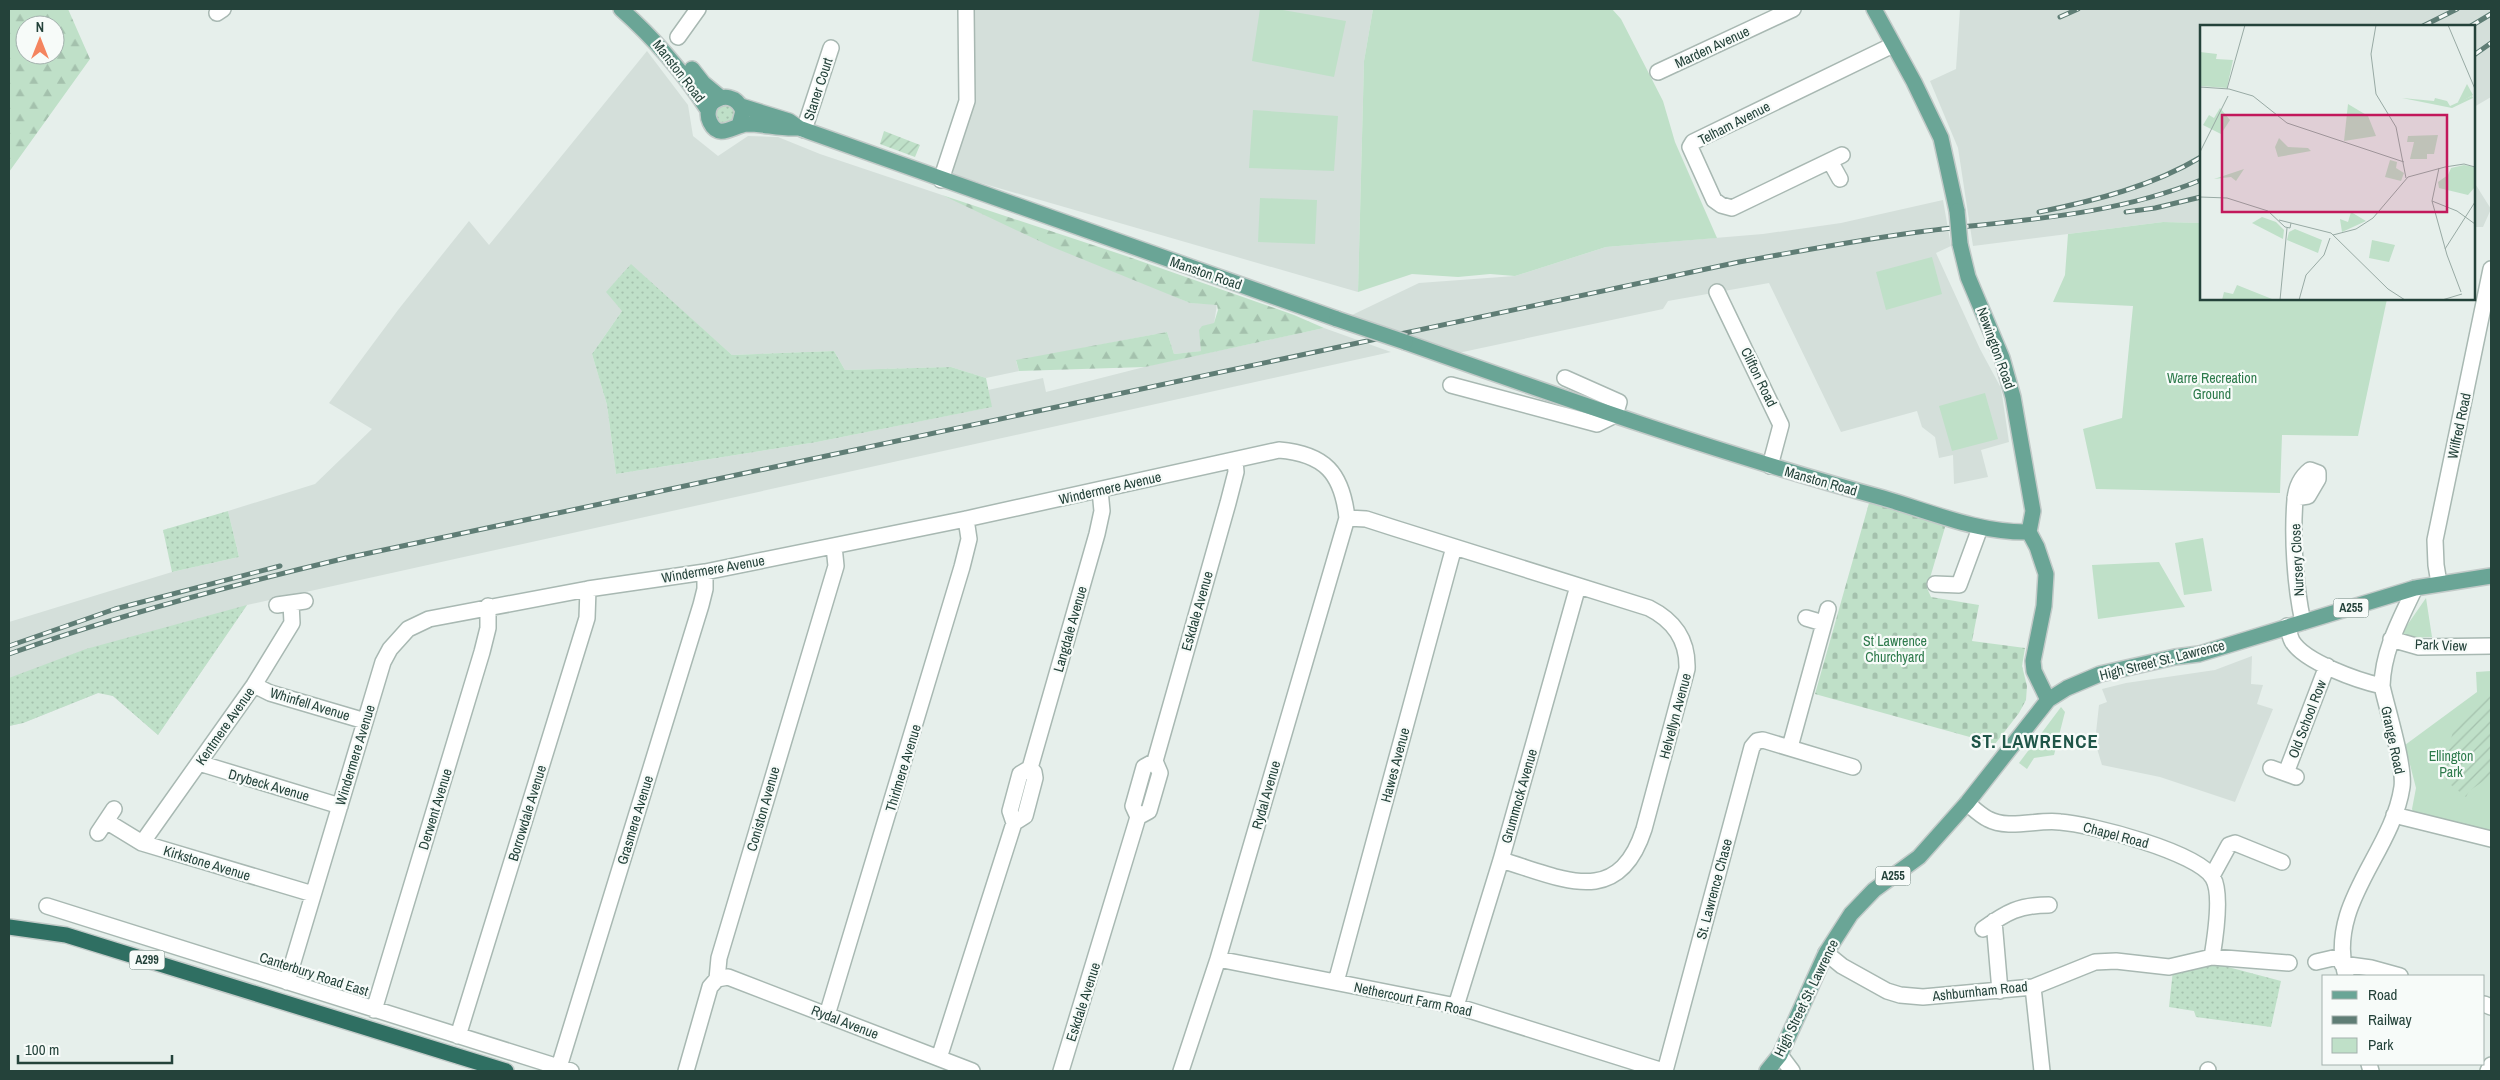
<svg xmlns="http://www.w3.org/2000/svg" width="2500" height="1080" font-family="'Archivo Narrow',sans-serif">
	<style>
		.built { fill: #d4dfda }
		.grass { fill: url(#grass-dots) }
		.forest { fill: url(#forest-firs); fill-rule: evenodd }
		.cemetery { fill: url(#cemetery-stones) }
		.park { fill: #bfe0c8 }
		.garden { fill: url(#garden-furrows) }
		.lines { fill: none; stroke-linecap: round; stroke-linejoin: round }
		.minor-casing { stroke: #a8b8b2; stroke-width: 18 }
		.major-casing { stroke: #c2cac8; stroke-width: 18 }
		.highway-casing { stroke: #c2cac8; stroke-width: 18 }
		.minor { stroke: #fff; stroke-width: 15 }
		.major { stroke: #6aa596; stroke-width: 15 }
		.highway { stroke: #2f6f62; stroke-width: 15 }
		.rail-casing { stroke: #5f7d75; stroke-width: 5 }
		.rail { stroke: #f7fbf9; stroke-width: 3; stroke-dasharray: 9; stroke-linecap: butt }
		.major-bridge-casing { stroke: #c2cac8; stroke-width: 18; stroke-linecap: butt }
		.major-bridge { stroke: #6aa596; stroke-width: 15 }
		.labels { text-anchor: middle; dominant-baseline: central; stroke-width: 4.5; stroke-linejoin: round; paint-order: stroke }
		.shield { fill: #f7fbf9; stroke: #637a73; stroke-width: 1 }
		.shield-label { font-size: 12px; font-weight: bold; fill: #24423a }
		.street-label { font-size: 14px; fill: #24423a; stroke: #f7fbf9 }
		.park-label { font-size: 14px; fill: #2d7a4b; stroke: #f7fbf9 }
		.district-label { font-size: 19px; font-weight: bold; letter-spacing: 1px; fill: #1f5548; stroke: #f7fbf9 }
		.inset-road { fill: none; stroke: #98aaa4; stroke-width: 1 }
		.view { fill: #c2185b; fill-opacity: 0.15; stroke: #c2185b; stroke-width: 2.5 }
		.inset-edge { fill: none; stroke: #24423a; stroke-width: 2.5 }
	</style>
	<defs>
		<pattern id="grass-dots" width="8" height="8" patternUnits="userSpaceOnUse" patternTransform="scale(1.25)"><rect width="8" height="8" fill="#bfe0c8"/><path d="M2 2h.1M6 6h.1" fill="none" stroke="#a4c1ad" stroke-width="1.8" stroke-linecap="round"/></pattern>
		<pattern id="forest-firs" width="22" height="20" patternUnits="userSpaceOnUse" patternTransform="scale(1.25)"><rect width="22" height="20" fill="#bfe0c8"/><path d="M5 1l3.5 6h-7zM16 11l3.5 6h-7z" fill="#a4c1ad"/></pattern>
		<pattern id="cemetery-stones" width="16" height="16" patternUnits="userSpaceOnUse" patternTransform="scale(1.25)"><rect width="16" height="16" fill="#bfe0c8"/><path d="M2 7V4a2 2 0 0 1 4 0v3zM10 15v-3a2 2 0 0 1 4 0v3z" fill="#a4c1ad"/></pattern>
		<pattern id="garden-furrows" width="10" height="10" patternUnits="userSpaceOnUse" patternTransform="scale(1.25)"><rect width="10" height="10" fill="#bfe0c8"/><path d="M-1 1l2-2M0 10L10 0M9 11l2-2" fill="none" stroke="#a4c1ad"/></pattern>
	</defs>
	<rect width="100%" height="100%" fill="#e6efeb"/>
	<!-- built -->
	<path class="built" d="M972,9h401l-9,52 -6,231 -408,-118 24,-72z
		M1960,9h531v88l-17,10v-81h-273v197l-38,-1 -190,24 -15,-98 -28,-67 26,-12z
		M647,51l41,54 5,31 25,20 30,-20 30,1 42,17 122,41 248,108 27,1 -3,20 -12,27 -28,3 -7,-22 -151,29 3,10 -33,7 -35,-11 -106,3 -11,-19 -102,4 -101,-90 -9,46 -30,43 15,51 9,69 201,-32 174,-35 -3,-17 55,-12 3,14 110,-28 168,-36 67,24 -1144,253 -89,130 -45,-39 -8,-3h-7l-75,30 -14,3v-104l163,-50 67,-15 -11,-46 87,-27 57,-55 -43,-26 69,-93 71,-89 20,24z
		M2474,182l17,27 -8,18h-9z
		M1943,200l8,46 -15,7 44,96 21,39 8,54 -28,8 7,27 -34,7 -1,-29 -14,3 -4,-21 -13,-10 -5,-16 -76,21 -72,-149 -101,18 -5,8 -205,44 -104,-34 -2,-4 67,-32 96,-7 91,-29 157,-13 78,-11z
		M2252,656l-1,28 12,1 -6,19 16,5 -38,93 -75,-25 -58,-12 -7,-23 4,-37 8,-3 -5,-13 24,-6 89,-13z"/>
	<!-- grass -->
	<path class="grass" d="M715 114a10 10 0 1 1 20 0a10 10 0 1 1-20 0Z
		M631,264l101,91 102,-4 11,19 106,-3 35,11 6,29 -175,35 -201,32 -9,-69 -15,-51 30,-43 -16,-19z
		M228,511l11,46 -67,15 -9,-42z
		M247,605l-89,130 -45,-39 -15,-3 -75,30 -14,3v-48l77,-29z
		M2209,962l72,19 -10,46 -75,-10 -2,-6 -25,-4 4,-37z"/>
	<!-- forest -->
	<path class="forest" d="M9,9h59l22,50 -81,113zM25,25h30v30h-30z
		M942,195l184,61 168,59 30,13 -179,39 -126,4 -3,-11 151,-28 7,22 27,-3 -2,-21 3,-4 12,-3 4,-13 -1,-5 -27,-2 -140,-57z"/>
	<!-- cemetery -->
	<path class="cemetery" d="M1869,503l77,21 -19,64 4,9 48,8 -7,36 53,7 -3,18 5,20 -1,14 -7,13 -24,31 -180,-50z"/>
	<!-- park -->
	<path class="park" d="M1260,9h17l69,12 -12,56 -82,-16z
		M1373,9h239l9,10 42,82 12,41 42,96 -111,9 -91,29 -25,-2 -32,3 -46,-3 -54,18 6,-231z
		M1253,110l85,6 -4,55 -85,-3z
		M1260,198l57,2 -2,44 -57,-2z
		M2163,222l38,1v76h186l-29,137 -76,-1 -2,58 -184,-4 -13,-60 39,-11 11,-112 -80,-4 12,-27 3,-41z
		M1932,257l10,37 -56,16 -10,-38z
		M1985,393l13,46 -46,12 -13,-45z
		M2203,538l9,53 -28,4 -9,-52z
		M2159,562l26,45 -87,12 -6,-54z
		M2426,598l6,39 -21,1 -10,-4z
		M2491,671v161l-77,-18 -2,-5 4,-21 -11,-43 72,-53 -1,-20z
		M2061,707l4,5 -11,43 -20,3 -7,11 -8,-6z"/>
	<!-- garden -->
	<path class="garden" d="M884,131l36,14 -5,12 -35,-13z
		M2491,692v84l-22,15 -3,6 -20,-16v-21l7,-29z"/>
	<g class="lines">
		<defs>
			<path id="minor" d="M217,13l6,-4
				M678,37l20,-28
				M1658,72l135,-63
				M804,130l27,-82
				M1842,155l-110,53 -11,-3 -7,-5 -24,-53 3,-5 200,-97
				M1830,161l10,18
				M941,180l26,-79 -1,-92
				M1717,292l64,133 -11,41
				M1451,385l146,39 18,-9 4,-13 -54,-24
				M2295,498l13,-2 10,-17v-6l-8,-3c-9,7 -14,18 -15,30 -3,37 0,86 8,122
				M1347,518l19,1 28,9 255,80c26,13 39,33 38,61l-43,160c-26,81 -82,49 -143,31
				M2439,583l-3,-18 -1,-25 56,-271
				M1935,584l24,1 21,-57
				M277,605l28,-4
				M1806,618l17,5
				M2287,626c2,5 3,11 5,15 12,21 67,40 90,45
				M2391,639l28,8 72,-1
				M254,685l16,8 95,28
				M1790,747l38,-138
				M1155,761l73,-258 8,-31 -1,-12
				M1155,761l5,12 -11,38 -11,6 -5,-11 11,-39z
				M199,763l141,43
				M1030,768l67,-234 5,-23 -2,-21
				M1030,768l4,4 1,6 -10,38 -11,7 -4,-12 10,-37z
				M2271,768l25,9
				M2286,773l41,-107
				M1967,803c6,5 13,12 21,16 20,11 50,0 72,3 30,2 138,30 153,56 9,15 2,61 -1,79
				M2394,815l97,24
				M106,821l36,22 171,51
				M98,833l16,-24
				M142,843l112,-158 38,-62 -1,-20
				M2212,876l17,-31 6,-2 47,19
				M47,906l524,165
				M1994,921l6,70
				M1983,929c24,-17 36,-24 66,-24
				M1826,953l16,13 45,25 13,4 23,2 110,-10 62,-25 21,-1 53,6 43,-10 77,6
				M1218,959l238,47 207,65
				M2316,962l26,-6
				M2342,964l29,4 29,8
				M2346,976c-20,-73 46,-122 56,-189 3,-21 -15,-78 -20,-101 1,-36 18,-66 33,-98
				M717,979l11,-2 244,94
				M287,982l96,-320 7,-13 18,-20 21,-10 159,-30 117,-17 261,-53 313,-69c46,4 63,23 68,68l-129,441 -37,112
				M1336,982l118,-435
				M2033,987l9,84
				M2484,1004l7,3
				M1456,1006l45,-146 77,-274
				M374,1010l108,-358 6,-24v-22
				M827,1015l135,-448 7,-28 -3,-20
				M458,1036l129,-418 1,-29
				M1780,1055l12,16
				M939,1058l75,-235
				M2369,1064l2,7
				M559,1067l142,-462 4,-16v-17
				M2208,1070v1
				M686,1071l24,-84 7,-8 2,-21 111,-372 6,-20 -2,-20
				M1061,1071l77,-254
				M1665,1071l87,-324 5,-6 6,-1 90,27
				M2488,1071l3,-6"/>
			<path id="major" d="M621,9c34,30 62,63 87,101
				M1874,9l40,73 27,56 16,73
				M692,69l11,14 17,14
				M741,106l48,15 10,7 538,191
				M739,126l4,-15c-6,-15 -20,-18 -32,-7 -3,5 -4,12 -1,18 9,19 24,3 37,2 17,0 33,5 50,4
				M1960,244l8,33 34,81 11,39 20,114 -4,21 8,15 9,27 -2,32 -11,55 1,10 14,29
				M1405,342c158,56 316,112 478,156 48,14 96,35 146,34
				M1767,1071l13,-16 46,-102 25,-39 23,-24 45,-33 48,-54 81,-103 19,-12 33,-14 75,-17 24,-3 216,-66 76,-12"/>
			<path id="highway" d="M9,927l57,8 440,136"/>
		</defs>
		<!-- minor casing -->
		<use href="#minor" class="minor-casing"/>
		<!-- major casing -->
		<use href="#major" class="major-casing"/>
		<!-- highway casing -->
		<use href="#highway" class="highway-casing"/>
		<!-- minor -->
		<use href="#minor" class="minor"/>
		<!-- major -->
		<use href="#major" class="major"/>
		<!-- highway -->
		<use href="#highway" class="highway"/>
		<defs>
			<path id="rail" d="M2060,17l18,-8
				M2423,26l34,-17
				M2471,26l20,-12
				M2474,55l17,-12
				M2039,212c55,-11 114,-26 162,-55
				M2126,212l29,-4 46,-11
				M9,646l106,-37 165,-43
				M9,654c110,-39 223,-69 337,-96l1393,-296c62,-11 124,-23 187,-31 93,-11 187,-15 275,-51"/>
		</defs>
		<!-- rail casing -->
		<use href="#rail" class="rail-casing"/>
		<!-- rail -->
		<use href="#rail" class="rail"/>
		<defs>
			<path id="major-bridge" d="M1957,211l3,33
				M1337,319l68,23"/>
		</defs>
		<!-- major-bridge casing -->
		<use href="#major-bridge" class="major-bridge-casing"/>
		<!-- major-bridge -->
		<use href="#major-bridge" class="major-bridge"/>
	</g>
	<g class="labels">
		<!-- shield labels -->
		<g class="shield">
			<rect x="2333.5" y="598.5" width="35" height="19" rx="4"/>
			<rect x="1875.5" y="866.5" width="35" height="19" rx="4"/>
			<rect x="129.5" y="950.5" width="35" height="19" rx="4"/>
		</g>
		<g class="shield-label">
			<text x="2351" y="608">A255</text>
			<text x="1893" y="876">A255</text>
			<text x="147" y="960">A299</text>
		</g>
		<!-- street labels -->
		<g class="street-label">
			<text transform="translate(1712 47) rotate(-25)">Marden Avenue</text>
			<text transform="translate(679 71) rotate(52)">Manston Road</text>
			<text transform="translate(818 89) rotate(-72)">Staner Court</text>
			<text transform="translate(1734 123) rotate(-27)">Telham Avenue</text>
			<text transform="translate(1206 273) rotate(19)">Manston Road</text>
			<text transform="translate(1996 348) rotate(70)">Newington Road</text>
			<text transform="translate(1759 377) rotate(64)">Clifton Road</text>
			<text transform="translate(2459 426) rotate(-78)">Wilfred Road</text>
			<text transform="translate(1821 481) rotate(16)">Manston Road</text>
			<text transform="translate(1110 488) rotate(-13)">Windermere Avenue</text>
			<text transform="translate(2297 560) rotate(-93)">Nursery Close</text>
			<text transform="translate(713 569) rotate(-10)">Windermere Avenue</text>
			<text transform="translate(1197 611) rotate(-74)">Eskdale Avenue</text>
			<text transform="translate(1070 629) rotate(-74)">Langdale Avenue</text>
			<text transform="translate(2441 645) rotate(2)">Park View</text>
			<text transform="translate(2162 660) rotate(-14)">High Street St. Lawrence</text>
			<text transform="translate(310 704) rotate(17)">Whinfell Avenue</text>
			<text transform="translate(1675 716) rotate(-75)">Helvellyn Avenue</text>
			<text transform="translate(2307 719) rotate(-69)">Old School Row</text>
			<text transform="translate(225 726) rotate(-55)">Kentmere Avenue</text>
			<text transform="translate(2393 740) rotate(78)">Grange Road</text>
			<text transform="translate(355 755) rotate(-73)">Windermere Avenue</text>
			<text transform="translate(1395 765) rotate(-75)">Hawes Avenue</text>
			<text transform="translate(903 768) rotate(-73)">Thirlmere Avenue</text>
			<text transform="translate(269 785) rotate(16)">Drybeck Avenue</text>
			<text transform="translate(1266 795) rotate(-74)">Rydal Avenue</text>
			<text transform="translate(1519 796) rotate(-74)">Grummock Avenue</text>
			<text transform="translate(435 809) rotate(-73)">Derwent Avenue</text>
			<text transform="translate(763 809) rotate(-74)">Coniston Avenue</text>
			<text transform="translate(527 813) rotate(-73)">Borrowdale Avenue</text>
			<text transform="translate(635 820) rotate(-73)">Grasmere Avenue</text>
			<text transform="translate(2116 835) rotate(15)">Chapel Road</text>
			<text transform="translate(207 863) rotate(17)">Kirkstone Avenue</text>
			<text transform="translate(1714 889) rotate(-75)">St. Lawrence Chase</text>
			<text transform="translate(314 974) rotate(18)">Canterbury Road East</text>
			<text transform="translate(1980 991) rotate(-6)">Ashburnham Road</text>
			<text transform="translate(1806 998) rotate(-64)">High Street St. Lawrence</text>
			<text transform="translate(1413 999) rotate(12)">Nethercourt Farm Road</text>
			<text transform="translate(1083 1002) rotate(-72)">Eskdale Avenue</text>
			<text transform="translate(845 1022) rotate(21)">Rydal Avenue</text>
		</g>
		<!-- park labels -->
		<g class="park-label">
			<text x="2212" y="378">Warre Recreation<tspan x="2212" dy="16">Ground</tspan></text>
			<text x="1895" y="641">St Lawrence<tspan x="1895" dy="16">Churchyard</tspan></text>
			<text x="2451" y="756">Ellington<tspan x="2451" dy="16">Park</tspan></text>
		</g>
		<!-- district labels -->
		<g class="district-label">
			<text x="2035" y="741">ST. LAWRENCE</text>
		</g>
	</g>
	<!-- overview -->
	<g transform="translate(2200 25)">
		<rect width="275" height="275" fill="#e6efeb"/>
		<path d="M0,27l17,2 -1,5 17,1 -6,28 -27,-2zM79,113l9,9 20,1 3,3 -33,6 -3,-10zM44,144l-8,12 -5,-4 -17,2zM37,260l35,14 1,1h-51l2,-8 9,2z" fill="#bfe0c8"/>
		<path d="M272,71l1,2 -21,10 -50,-10 32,3 1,-3 12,3 3,5zM20,83l10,12 -9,14 -18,-9 6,-10 5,3z" fill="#bfe0c8"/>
		<path d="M190,135l7,2 -1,6 8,5 -3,8 -16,-4z" fill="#bfe0c8"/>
		<path d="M148,79l20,12 8,20 -32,5zM238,110l-4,19h-7v5h-17l4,-17h-7l1,-6zM264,140l11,2v20l-7,8 -29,-7 -1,-6 10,-7 3,-7zM151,187l15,9 -24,11 -2,-13 8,3zM172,215l23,5 -6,17 -20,-4z" fill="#bfe0c8"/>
		<path d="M267,59l6,11 -14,8 -1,-1zM62,192l14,5 8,8 -1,9 -31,-16zM95,204l27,11 -4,13 -31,-13 2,-8z" fill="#bfe0c8"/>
		<path class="inset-road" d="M176,0l-5,29 5,40 20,33 10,51M248,0l27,64M0,62l29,2 24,7 34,27 117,39M27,64l18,-64M0,127l28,-56M239,143l-7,33 15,54 14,37M0,172l27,1 41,13 17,16M232,176l25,10 18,13M79,195l12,3 -1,5 -5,-1M91,198l40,10 57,56 17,11M133,210l23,-6 17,-11 35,-41 37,-10 19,-3 11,3M245,224l30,-47M80,275l7,-72M99,275l7,-25 18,-20 6,-17M242,275l20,-6"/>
		<path class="view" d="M22,90h225v97h-225z"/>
		<rect width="275" height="275" class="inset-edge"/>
	</g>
	<!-- border -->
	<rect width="2500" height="1080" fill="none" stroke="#24423a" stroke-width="20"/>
	<!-- legend -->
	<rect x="2322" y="975" width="162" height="90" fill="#f7fbf9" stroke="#a3b1ad"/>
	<rect x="2332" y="991" width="25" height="8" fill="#6aa596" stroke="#a3b1ad"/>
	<text x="2368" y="1000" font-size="15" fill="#24423a">Road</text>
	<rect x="2332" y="1016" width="25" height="8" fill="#5f7d75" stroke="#a3b1ad"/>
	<text x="2368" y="1025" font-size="15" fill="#24423a">Railway</text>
	<rect x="2332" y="1038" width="25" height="15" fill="#bfe0c8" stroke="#a3b1ad"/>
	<text x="2368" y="1050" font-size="15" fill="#24423a">Park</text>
	<!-- north arrow -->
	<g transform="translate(40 40)"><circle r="24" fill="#f7fbf9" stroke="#a3b1ad"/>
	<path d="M0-4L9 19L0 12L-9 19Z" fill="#f4845f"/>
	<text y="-8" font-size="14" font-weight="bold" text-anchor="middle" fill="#24423a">N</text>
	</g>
	<!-- scale -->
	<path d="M18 1055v8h154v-8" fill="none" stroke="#24423a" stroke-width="2.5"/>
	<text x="25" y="1055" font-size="15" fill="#24423a" stroke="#f7fbf9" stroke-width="4" paint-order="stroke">100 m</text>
</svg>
